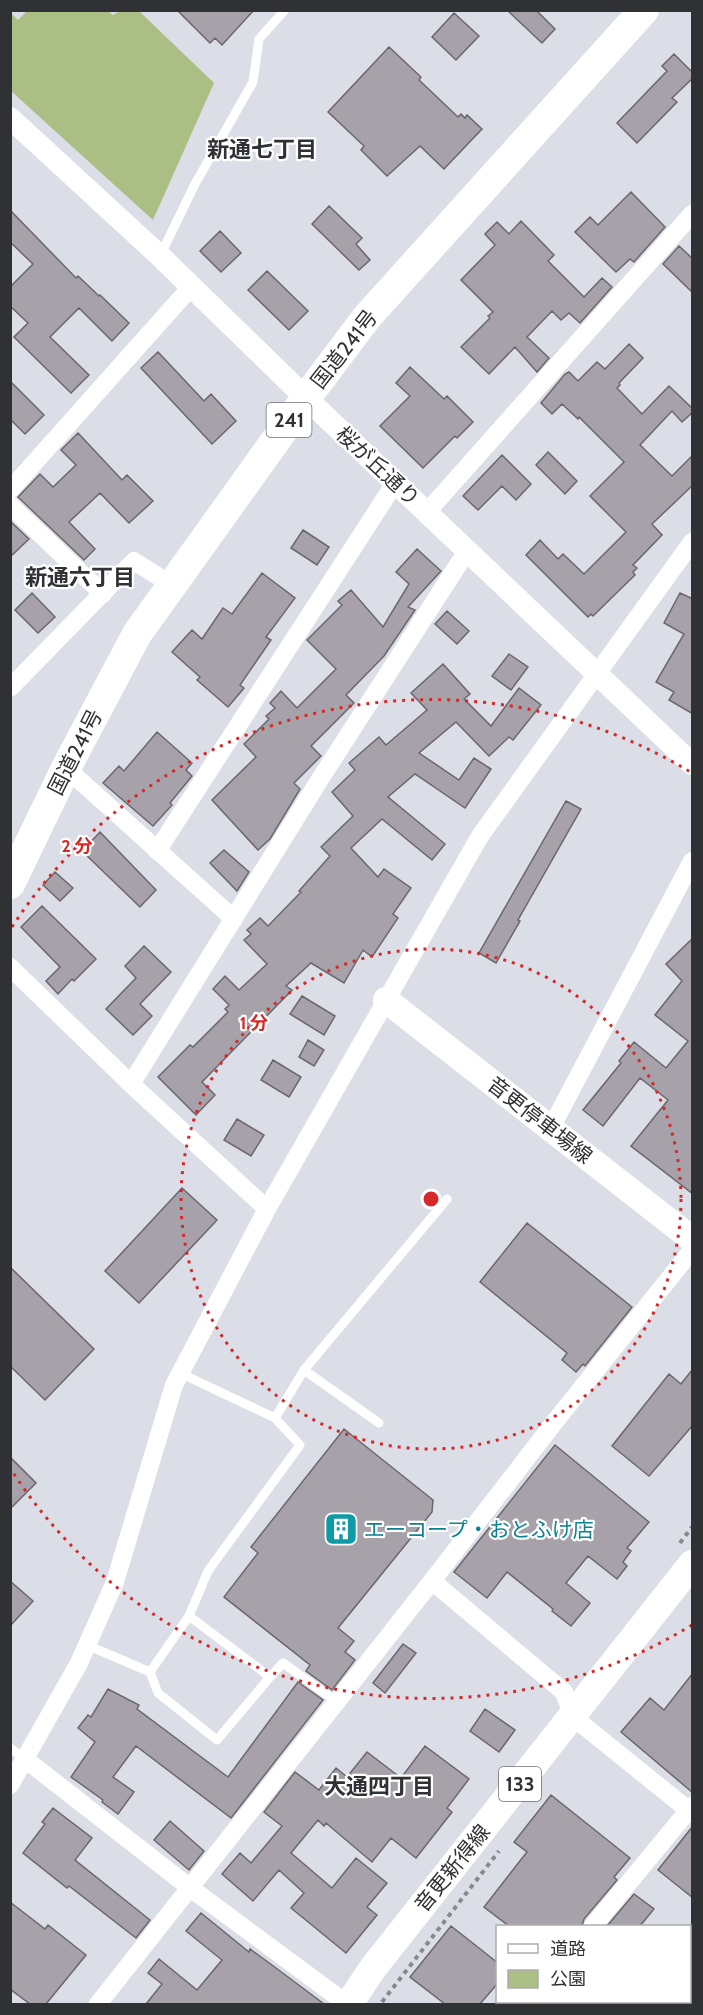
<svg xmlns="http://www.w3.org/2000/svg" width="703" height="2015" font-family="Cabin,'Noto Sans JP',sans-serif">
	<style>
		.green { fill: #abbe84 }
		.building { fill: #a7a2a9; stroke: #6b666d; stroke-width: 1.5 }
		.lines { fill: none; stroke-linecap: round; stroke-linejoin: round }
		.path { stroke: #87898f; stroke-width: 4; stroke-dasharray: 4.5 4.5; stroke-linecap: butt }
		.service { stroke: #fff; stroke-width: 9 }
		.minor { stroke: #fff; stroke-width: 18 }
		.tertiary { stroke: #fff; stroke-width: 22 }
		.secondary { stroke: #fff; stroke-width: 26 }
		.primary { stroke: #fff; stroke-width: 28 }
		.trunk { stroke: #fff; stroke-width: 30 }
		.ring { fill: none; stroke: #d62828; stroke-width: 3; stroke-dasharray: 3 6 }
		.labels { text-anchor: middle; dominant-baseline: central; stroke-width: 4.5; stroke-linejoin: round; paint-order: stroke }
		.shield { fill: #fff; stroke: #6e6f71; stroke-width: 1.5 }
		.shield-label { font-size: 20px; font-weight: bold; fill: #303134 }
		.street-label { font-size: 21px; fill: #303134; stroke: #fff }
		.culture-label { font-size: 21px; fill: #0d838f; stroke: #fff; text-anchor: start }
		.neighbourhood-label { font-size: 22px; font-weight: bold; fill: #303134; stroke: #fff }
		.centre { fill: #d62828; stroke: #fff; stroke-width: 3 }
		.ring-label { font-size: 18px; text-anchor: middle; font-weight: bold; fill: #d62828; stroke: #fff; stroke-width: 4.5; stroke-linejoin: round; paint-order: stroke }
	</style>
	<rect width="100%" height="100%" fill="#dbdee6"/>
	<!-- green -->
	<path class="green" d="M27,11h81l5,4 7,-4h19l75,72 -61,137 -142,-129v-78l7,7z"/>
	<!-- building -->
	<path class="building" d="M177,10h77l-32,35 -7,-7 -5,5z
		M507,10h29l19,19 -13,14z
		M454,13l25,23 -23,24 -24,-23z
		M389,47l32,30 -2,3 39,37 3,-3 4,4 2,-3 15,14 -38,40 -24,-23 -33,30 -26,-26 3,-4 -36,-34z
		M674,54l19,19v5l-21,20 5,4 -40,41 -20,-20 50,-52 -5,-5z
		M631,192l34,35 -31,35 -4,-3 -14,13 -41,-40 15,-15 8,8z
		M329,206l33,32 -6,6 14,16 -11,10 -47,-46z
		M10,210l66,68 2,-2 21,20 1,-1 29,28 -17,18 -33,-33 -29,29 39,38 -18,18 -57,-56 14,-14 -18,-17v-19l23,-23 -23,-22z
		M521,221l33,34 -6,6 36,36 18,-19 10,9 -32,36 -11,-10 -8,7 -9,-9 -25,26 22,21 -12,14 -22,-25 -26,27 -28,-27 29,-29 -2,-2 5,-4 -32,-32 34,-35 -10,-11 12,-12 12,12z
		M220,231l21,22 -20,19 -21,-21z
		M679,246l14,13v34l-30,-29z
		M267,271l41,40 -19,19 -41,-40z
		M629,344l14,14 -24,25 1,2 -3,3 25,26 27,-28 24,23v3l-11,10 -10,-11 -32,34 32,31 21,-21v30l-41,39 10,11 -29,30 4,3 -4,4 2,3 -42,41 -2,-2 -3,3 -62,-62 14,-15 18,19 5,-5 21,20 42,-42 -36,-36 34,-34 -45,-45 -1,2 -16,-15 -10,10 -11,-11 24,-29 4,-2 9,9 19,-19 8,7z
		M158,352l46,49 7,-7 25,27 -24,23 -71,-76z
		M410,367l34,32 3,-3 26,26 -16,16 -2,-2 -32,32 -43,-42 30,-30 -14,-13z
		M10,381l34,34 -19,19 -15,-15z
		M78,433l44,47 5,-5 26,26 -24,22 -29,-30 -31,29 26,27 -11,11 -66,-63 22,-23 13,13 23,-22 -15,-15z
		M548,452l29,29 -12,13 -29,-29z
		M502,455l29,29 -15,16 -14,-14 -24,24 -15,-14z
		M10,521l19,18 -19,18z
		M303,530l26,17 -12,18 -26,-17z
		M417,549l24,22 -33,36 7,3 -31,46 -38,39 8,8 -43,43 10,10 -27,27 6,6 -30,50 -12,11 -46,-50 44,-43 -12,-13 25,-25 -3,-3 9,-8 -5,-5 11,-12 16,17 39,-39 -29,-29 35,-35 -4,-4 13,-11 32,37 26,-43 -13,-12z
		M262,573l33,25 -29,39 5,3 -31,45 4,3 -16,19 -31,-27 3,-3 -28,-25 20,-22 10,9 21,-31 9,6z
		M32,593l23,24 -17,16 -23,-23z
		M680,593l13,6v115l-24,-14 5,-8 -18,-10 28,-48 -20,-11z
		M447,611l22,20 -12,13 -22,-20z
		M509,654l19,13 -17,23 -19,-14z
		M443,664l27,30 -6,5 27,27 28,-38 22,17 -28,35 -4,-3 -20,19 -33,-34 -37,31 40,27 15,-22 17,11 -26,39 -50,-34 -27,23 57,47 -13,16 -50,-41 -31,29 27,29 6,-8 27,19 -18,26 5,4 -26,39 -9,-7 -19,33 -33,-20 -25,23 6,4 -90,92 13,13 -19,20 -38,-38 32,-32 3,2 35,-35 -3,-3 4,-4 -16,-16 12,-13 14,14 28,-26 -23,-24 7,-6 -4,-4 13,-12 8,8 33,-34 -2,-1 31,-35 -9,-9 32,-31 -21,-24 23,-22 -6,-7 30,-26 7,8 41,-35 -16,-17z
		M157,732l35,31 -6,7 6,6 -22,27 2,2 -19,21 -50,-43 16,-17 5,5z
		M566,801l15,8 -63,111 2,1 -24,42 -17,-10z
		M100,832l56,58 -16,17 -58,-56z
		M224,850l25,22 -12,19 -27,-28z
		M55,872l18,16 -13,13 -17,-16z
		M42,906l54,53 -22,22 -2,-2 -14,15 -12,-13 14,-14 -39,-40z
		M693,938v256l-62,-48 37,-46 -28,-22 -37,48 -20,-16 38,-47 -2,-2 15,-19 32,26 22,-27 -33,-26 27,-34 -16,-17z
		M144,946l27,26 -31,32 12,12 -19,19 -27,-26 30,-31 -11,-12z
		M302,996l33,20 -11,19 -34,-21z
		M308,1040l16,10 -10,16 -15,-9z
		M273,1060l28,17 -12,20 -28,-17z
		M237,1119l27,16 -13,21 -27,-16z
		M182,1188l35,32 -78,83 -34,-32z
		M527,1223l105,84 -47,59 -2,-2 -7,8 -14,-12 5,-7 -87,-71z
		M10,1267l84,82 -49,51 -35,-34z
		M693,1369v56l-44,51 -37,-30 57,-72 12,10z
		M344,1429l89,71 -1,12 -94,116 16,13 -9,11 10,8 -23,30 -26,-19 4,-6 -86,-68 34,-44 -7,-6z
		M555,1445l94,77 -22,26 4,3 -8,11 4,4 -10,13 -29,-23 -22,27 24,20 -19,23 -19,-15 1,-2 -46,-37 -20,26 -33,-26z
		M10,1457l26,26 -26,26z
		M10,1581l23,20 -23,25z
		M403,1644l13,9 -31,40 -12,-10z
		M693,1673v120l-72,-61 29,-34 14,12z
		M298,1682l25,18 -92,118 -95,-72 -23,31 21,15 -16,22 -16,-12 1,-2 -32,-23 24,-35 -17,-14 10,-13 3,2 17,-28 31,16 -2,4 91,68z
		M485,1709l30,21 -16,22 -29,-21z
		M425,1746l44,33 -22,29 5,4 -36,46 -25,-20 -19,24 -46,-39 -2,3 -6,-6 -27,33 41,35 24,-30 31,25 -20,24 10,8 -31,38 -55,-45 13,-15 -25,-23 -26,31 -31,-27 18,-21 11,10 31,-37 -18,-14 31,-40 24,18 17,-22 11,9 20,-25 34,26z
		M551,1795l79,63 -16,19 3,3 -33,39 -2,7h-73l-25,-19 43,-55 -13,-10z
		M53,1808l39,30 -17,22 75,60 -14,18 -67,-52 -2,2 -44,-35 22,-29 -3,-2z
		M170,1821l34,30 -15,19 -35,-30z
		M693,1826v72l-35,-28z
		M634,1894l20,15 -14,17h-33z
		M10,1902l35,27 3,-4 38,30 -40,49h-16l-20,-15z
		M201,1913l48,39 1,-3 22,16 52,39h-178l16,-20 -14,-11 11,-14 38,31 25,-30 -36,-29z
		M451,1926l47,37v20l-18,21h-35l-35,-27z"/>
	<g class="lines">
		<!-- path -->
		<path class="path" d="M680,1543l12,-16
			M382,2002l117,-151"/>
		<!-- service -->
		<path class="service" d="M160,256l35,-72 58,-102 6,-43 26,-29
			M304,1370l143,-171
			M180,1373l95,45 29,-48 75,53
			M87,1645l63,27 39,-56 19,-45 92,-126 -25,-27
			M150,1672l8,21 59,47 53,-63 -81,-61
			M270,1677l13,-14 54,39
			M10,1748l15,11"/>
		<!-- minor -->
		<path class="minor" d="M10,490l181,-203
			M10,505l93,89
			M427,512l265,-298
			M10,688l124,-127 38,24
			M66,768l168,151
			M157,851l238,-368
			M10,967l121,117 136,125
			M131,1084l191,-308 145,-225
			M551,1128l141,-267
			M432,1581l132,111 9,25 119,96
			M25,1759l164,128 158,117
			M10,1785l69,-122 36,-81 59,-197 93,-176 213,-373 212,-294
			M593,1926l99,-120
			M98,2004l334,-423 121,-157 139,-174
			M529,2004l2,-2"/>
		<!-- tertiary -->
		<path class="tertiary" d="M10,118l150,138 146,142 386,366"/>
		<!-- secondary -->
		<path class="secondary" d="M386,1000l306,239"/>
		<!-- primary -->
		<path class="primary" d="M349,2004l24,-36 319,-404"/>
		<!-- trunk -->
		<path class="trunk" d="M10,884l56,-116 71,-134 169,-236 61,-81 277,-307"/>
	</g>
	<!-- distance rings -->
	<g class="ring">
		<circle cx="431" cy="1199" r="250"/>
		<path d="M692 1625A500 500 0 0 1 12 1471M12 927A500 500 0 0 1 692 773"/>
	</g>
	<!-- icons -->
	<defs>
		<symbol id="building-square" viewBox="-11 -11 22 22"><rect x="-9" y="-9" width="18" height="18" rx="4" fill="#0f9aa8" stroke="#fff"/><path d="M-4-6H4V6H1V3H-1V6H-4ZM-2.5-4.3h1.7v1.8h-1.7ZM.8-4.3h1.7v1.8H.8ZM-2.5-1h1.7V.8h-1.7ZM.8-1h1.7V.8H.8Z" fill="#fff"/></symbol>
	</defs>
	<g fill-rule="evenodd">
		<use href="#building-square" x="322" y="1510" width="38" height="38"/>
	</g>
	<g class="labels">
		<!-- shield labels -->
		<g class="shield">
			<rect x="266.5" y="403" width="45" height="34" rx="4.5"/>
			<rect x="499" y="1767" width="42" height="34" rx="4.5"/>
		</g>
		<g class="shield-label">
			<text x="289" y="420">241</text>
			<text x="520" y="1784">133</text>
		</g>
		<!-- street labels -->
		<g class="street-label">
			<text transform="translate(344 349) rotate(-52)">国道241号</text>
			<text transform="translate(378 466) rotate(43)">桜が丘通り</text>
			<text transform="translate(75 752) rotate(-63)">国道241号</text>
			<text transform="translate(540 1120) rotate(38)">音更停車場線</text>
			<text transform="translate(452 1868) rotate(-51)">音更新得線</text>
		</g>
		<!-- culture labels -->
		<g class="culture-label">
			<text x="364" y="1529">エーコープ・おとふけ店</text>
		</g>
		<!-- neighbourhood labels -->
		<g class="neighbourhood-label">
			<text x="262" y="149">新通七丁目</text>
			<text x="80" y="577">新通六丁目</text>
			<text x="379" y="1786">大通四丁目</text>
		</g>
	</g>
	<circle cx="431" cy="1199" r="9" class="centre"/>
	<g class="ring-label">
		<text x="77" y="852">2 分</text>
		<text x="254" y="1029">1 分</text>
	</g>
	<!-- border -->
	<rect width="703" height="2015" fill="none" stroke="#303134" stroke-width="24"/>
	<!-- legend -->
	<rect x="496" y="1925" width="195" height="78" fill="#ffffff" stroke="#acadae" stroke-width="1.5"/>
	<rect x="508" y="1944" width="30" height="9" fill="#ffffff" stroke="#acadae" stroke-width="1.5"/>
	<text x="550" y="1955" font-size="18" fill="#303134">道路</text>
	<rect x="508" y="1970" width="30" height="18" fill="#abbe84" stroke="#acadae" stroke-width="1.5"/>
	<text x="550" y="1985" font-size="18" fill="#303134">公園</text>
</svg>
